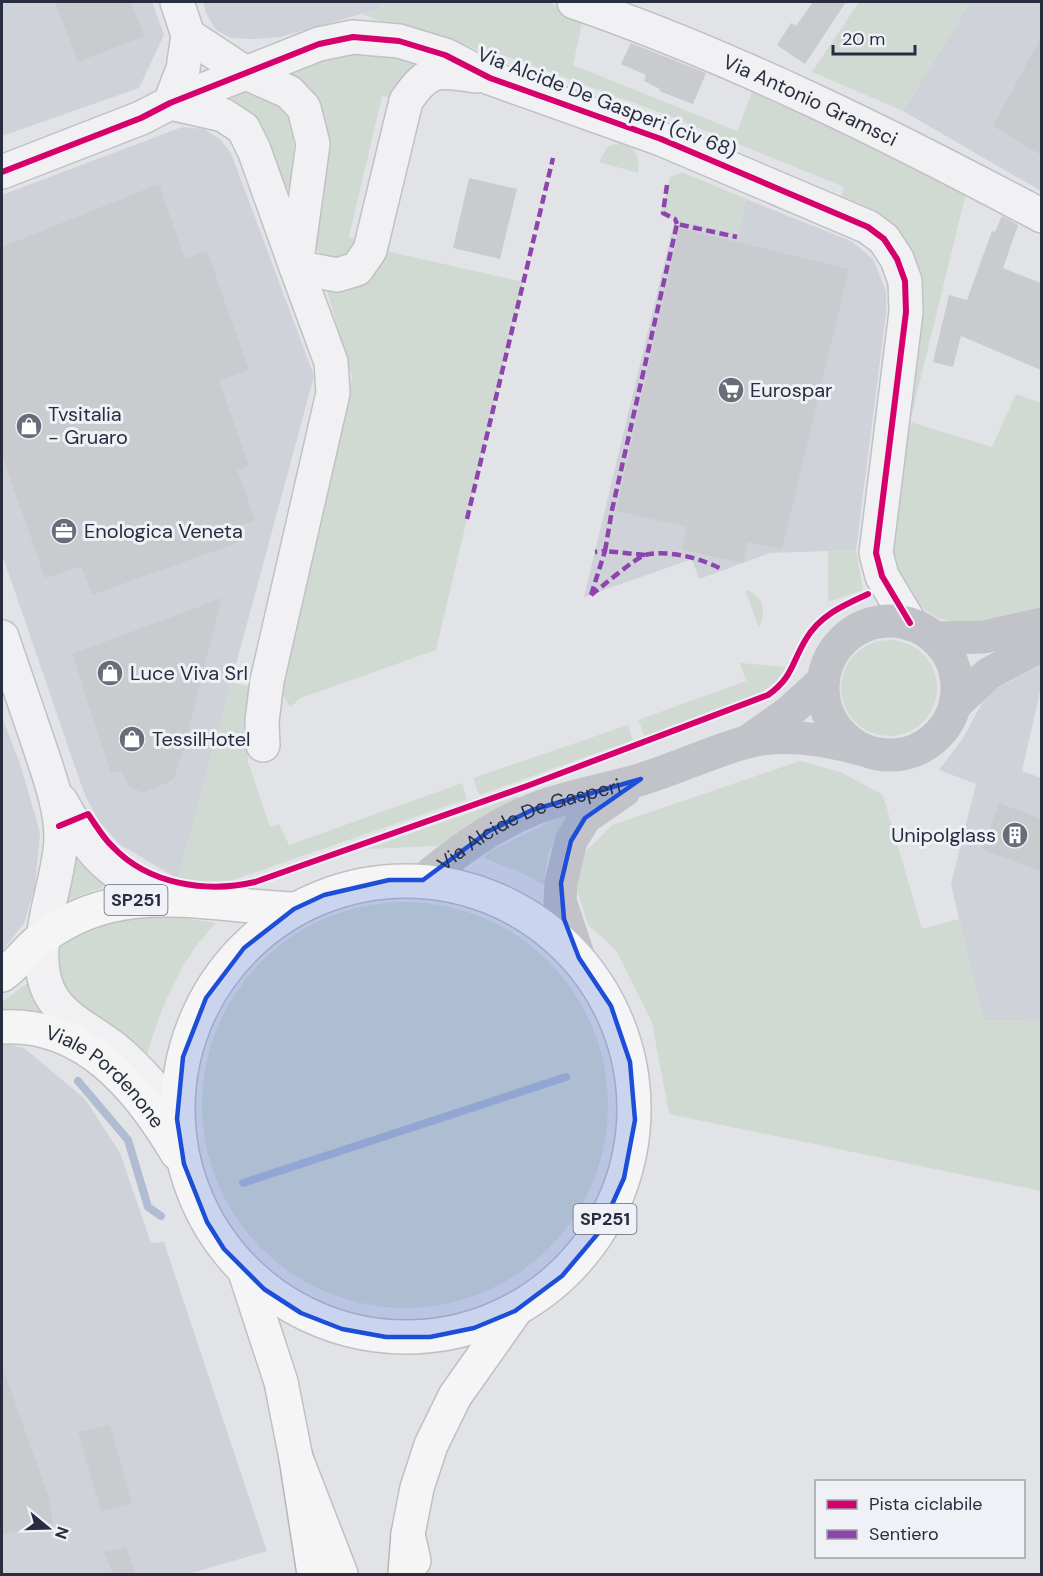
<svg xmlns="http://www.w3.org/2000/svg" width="1043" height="1576" font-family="'DM Sans',sans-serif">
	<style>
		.built { fill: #d0d2da }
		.green { fill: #d1dad2 }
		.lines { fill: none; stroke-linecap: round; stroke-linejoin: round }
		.stream { stroke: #b0bcd2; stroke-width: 8 }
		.building { fill: #cacbcf }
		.minor-casing { stroke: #c0c1c5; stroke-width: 36 }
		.primary-casing { stroke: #bec0c5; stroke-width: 36 }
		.motorway-casing { stroke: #b4b6bb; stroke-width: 36 }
		.minor { stroke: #f1f1f3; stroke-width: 33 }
		.secondary { stroke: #c2c3c9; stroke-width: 33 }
		.primary { stroke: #f5f5f6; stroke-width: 33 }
		.motorway { stroke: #f5f5f6; stroke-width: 33 }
		.quiet { stroke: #8e44ad; stroke-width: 4.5; stroke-dasharray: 9 4.5; stroke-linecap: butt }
		.cycleway-casing { stroke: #eff1f6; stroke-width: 10 }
		.cycleway { stroke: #d6006c; stroke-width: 6 }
		.marked { fill: #1d4ed8; fill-opacity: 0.2; stroke: #1d4ed8; stroke-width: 4.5; stroke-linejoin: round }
		.labels { text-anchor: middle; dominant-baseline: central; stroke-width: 6; stroke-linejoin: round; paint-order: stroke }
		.shield { fill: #eff1f6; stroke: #646877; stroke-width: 1.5 }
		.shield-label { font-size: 18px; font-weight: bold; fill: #282e40 }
		.street-label { font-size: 20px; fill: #282e40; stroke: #eff1f6 }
		.poi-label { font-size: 20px; fill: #282e40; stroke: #eff1f6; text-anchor: start }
	</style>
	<rect width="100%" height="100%" fill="#e2e3e7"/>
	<!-- built -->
	<path class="built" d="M2,2h150l12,33 -25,53 -137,48z
		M203,2h176v7l-99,28 -27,2 -22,-1 -15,-8 -9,-15z
		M970,2h71v189l-138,-80z
		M182,127l22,2 16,10 11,14 83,223 -136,503 -59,-35 -21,-24 -14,-27 -82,-239v-359z
		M746,199l105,42 22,18 13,32v22l-30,237 -86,3 -71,26 -7,-20 -108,38 91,-378 63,14z
		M1041,665v22l-19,84 19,7v243l-58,-1 -32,-136 25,-100 -37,-14 24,-32 19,-35 12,-13z
		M2,717l20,53 18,63 -5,54 -11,36 -22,28z
		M2,1043l22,5 61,51 35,54 31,90 13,-1 103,309 -79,23h-186z"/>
	<!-- green -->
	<path class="green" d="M379,2h169l35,16 -10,47 164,66 17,-44 213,102 -57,233 82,25 24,-53 25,9v208c-84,19 -121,27 -154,-65l7,-319 -15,-13 -38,-17 3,-10 -177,-72 -184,-67 -2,3 -73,-26 -29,-4 -17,-7 17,-5z
		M859,2h111l-67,109 -91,-39z
		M341,52l55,2 26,12 -28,32 -12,-2 -33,141 11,3c-14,17 -26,29 -45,8l-25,-173 4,-5z
		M235,92c67,0 63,46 54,97l-4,-1 -25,-66 -27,-22 -2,-4z
		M619,143c17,2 21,14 19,30l-39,-11 8,-15z
		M682,172l64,27 -8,34 -78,-17 10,-39z
		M386,251l137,31 -87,368 -135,48 -11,9 -9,-16 2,-19 69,-294 -25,-87z
		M856,550l7,40 -35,12v-51z
		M745,590c19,4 22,23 14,38z
		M841 688a48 48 0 1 1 96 0a48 48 0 1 1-96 0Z
		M740,663l46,4 -10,15 -14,10 -117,44 -7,-16 108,-39z
		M231,682l20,5 -4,43 1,31 22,66 9,-3 10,21 173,-62 5,16 -234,81 -28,2 -27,-3z
		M628,725l5,15 -154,55 -6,-17z
		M800,761l41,11 42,23 39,134 37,-10 24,101 58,1v170l-372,-77 -17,-91 -36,-73 -28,-25 -13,-41 11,-33 26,-26z
		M518,796l-2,4 -78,46 -72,3z
		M572,811c-18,24 -28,45 -27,75l-21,-12 -40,-16 3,-5z
		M71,852l34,34 -43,17z
		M202 1105a203 203 0 1 1 406 0a203 203 0 1 1-406 0Z
		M151,913l65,10c-38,39 -55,86 -71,137l-75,-60 -15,-28 3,-24 23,-19z
		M29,982l16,30 -20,-3 -23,1v-8z"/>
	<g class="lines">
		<!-- stream -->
		<path class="stream" d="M78,1081l50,59 20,67 13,9
			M243,1183l323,-106"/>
	</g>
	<!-- building -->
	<path class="building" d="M55,2h76l13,34 -66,26z
		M813,2h33l-41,62 -28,-19 14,-22 5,3z
		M1041,37v118l-48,-29z
		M631,43l75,30 -13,31 -34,-13 1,-2 -16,-8 2,-6 -25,-11z
		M469,178l48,11 -17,70 -47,-11z
		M159,184l26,75 22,-8 42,119 -30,10 30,86 -12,4 18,50 -22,8 9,13 -150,54 -11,-29 -36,12 -43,-123v-208z
		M1002,216l16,9 -15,43 38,15v87l-80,-34 -8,31 -20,-5 16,-67 18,5 25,-69 3,1z
		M679,228l170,41 -67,280 -34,-7 -5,21 -61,-13 5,-23 -71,-16z
		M222,598l-38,150 -11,32 -31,13 -14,-8 -7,-14 -10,2 -39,-119z
		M999,803l42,16v52l-59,-21z
		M5,1374l44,124 4,25 -51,12v-160z
		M110,1425l22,79 -31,7 -23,-79z
		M126,1548l10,27h-23l-9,-23z"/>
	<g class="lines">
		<defs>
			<g id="minor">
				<path id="s1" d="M574,2c162,56 316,133 468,214"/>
				<path d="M170,103l53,12 20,13 11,22 42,117 17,-123 -9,-36 -15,-16 -45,-20 -56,-37"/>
				<path d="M170,103l13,-34 5,-34 -11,-33"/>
				<path d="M2,172l139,-54 29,-15 149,-59 34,-7 46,4 46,14 45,23 171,61 207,88 16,12 13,20 8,22 1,31 -30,241 6,23 28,47"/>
				<path d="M296,267l41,8 20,-6 13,-19 36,-149c23,-34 33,-31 70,-25"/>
				<path d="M2,637c12,36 25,72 37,108 10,30 22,62 22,93 -1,49 -37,117 -8,161 15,22 41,33 61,49 24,20 46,45 63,71"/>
				<path d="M263,745l-1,-24 5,-40 66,-288 -2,-31 -35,-95"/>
				<path d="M61,801c30,54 50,78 111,98"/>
			</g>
			<g id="primary">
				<circle cx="406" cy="1109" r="228"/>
				<path d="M2,975c15,-10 25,-26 40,-37 79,-60 162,-32 252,-29"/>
				<path id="s3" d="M2,1027c83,-5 137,62 175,126"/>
				<path d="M245,1272l36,110 15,76 45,116"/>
				<path d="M414,1561l-6,-27 9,-46 14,-43 24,-49 60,-85"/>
			</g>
			<path id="motorway" d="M296,1458l18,116
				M405,1574l3,-40"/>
		</defs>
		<!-- minor casing -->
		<use href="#minor" class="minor-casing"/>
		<!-- primary casing -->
		<use href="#primary" class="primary-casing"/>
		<!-- motorway casing -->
		<use href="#motorway" class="motorway-casing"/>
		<!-- minor -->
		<use href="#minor" class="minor"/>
		<!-- secondary -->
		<g class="secondary">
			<circle cx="890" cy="688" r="67"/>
			<path d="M935,638l49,-1 58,-13"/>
			<path d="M956,704l32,-30 54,-29"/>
			<path d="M748,741l41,-29 34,-31"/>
			<path id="s2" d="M423,880c33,-28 70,-55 111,-71 34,-13 70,-19 105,-29 37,-11 71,-28 108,-38 36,-10 78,-2 113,7"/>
			<path d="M579,958l-19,-57 1,-18 10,-42 14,-23 39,-27"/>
		</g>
		<!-- primary -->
		<use href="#primary" class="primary"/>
		<!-- motorway -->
		<use href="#motorway" class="motorway"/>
		<!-- quiet -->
		<path class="quiet" d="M667,185l-4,28 12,6 2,5
			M467,519l86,-361
			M645,555l-40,-4 7,-41 65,-286 60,13
			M591,595c12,-9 43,-36 54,-40 22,-6 59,4 78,15
			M591,595l14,-44 -10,1"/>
		<defs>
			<path id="cycleway" d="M2,172l139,-54 29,-15 149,-59 34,-7 46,4 46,14 45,23 171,61 207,88 16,12 13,20 8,22 1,31 -30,241 6,23 28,47
				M59,826l29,-12c8,11 15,24 25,33 36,38 94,46 142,35l272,-96 241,-91c25,-18 23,-31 38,-56 14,-24 38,-34 62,-45"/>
		</defs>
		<!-- cycleway casing -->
		<use href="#cycleway" class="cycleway-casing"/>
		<!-- cycleway -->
		<use href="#cycleway" class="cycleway"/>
	</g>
	<!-- marked area -->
	<path class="marked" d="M641,779l-56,39 -14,23 -10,42 3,36 15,39 32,48 19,56 5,58 -11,58 -24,53 -38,45 -47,35 -41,17 -44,9h-44l-44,-8 -41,-16 -37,-24 -40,-40 -17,-27 -23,-58 -7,-45 6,-62 23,-59 38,-50 50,-39 30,-14 65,-15h34l66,-49 43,-21z"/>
	<!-- icons -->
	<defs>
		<symbol id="supermarket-disc" viewBox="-11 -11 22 22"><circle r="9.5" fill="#696d7a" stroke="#eff1f6"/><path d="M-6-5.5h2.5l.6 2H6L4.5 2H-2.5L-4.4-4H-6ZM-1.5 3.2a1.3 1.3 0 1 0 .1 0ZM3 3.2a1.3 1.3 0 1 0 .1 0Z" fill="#fff"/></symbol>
		<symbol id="shop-disc" viewBox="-11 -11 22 22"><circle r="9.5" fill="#696d7a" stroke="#eff1f6"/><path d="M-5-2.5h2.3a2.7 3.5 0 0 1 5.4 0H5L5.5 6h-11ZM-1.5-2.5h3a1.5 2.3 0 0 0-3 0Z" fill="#fff"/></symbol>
		<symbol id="office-disc" viewBox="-11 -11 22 22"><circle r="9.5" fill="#696d7a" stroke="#eff1f6"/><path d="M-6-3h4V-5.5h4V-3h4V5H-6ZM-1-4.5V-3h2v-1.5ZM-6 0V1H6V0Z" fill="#fff"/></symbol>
		<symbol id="building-disc" viewBox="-11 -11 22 22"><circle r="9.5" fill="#696d7a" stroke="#eff1f6"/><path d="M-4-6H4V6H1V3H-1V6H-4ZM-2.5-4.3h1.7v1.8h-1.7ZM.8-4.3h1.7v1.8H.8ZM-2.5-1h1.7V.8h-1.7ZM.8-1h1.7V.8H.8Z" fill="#fff"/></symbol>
	</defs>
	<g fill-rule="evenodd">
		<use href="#supermarket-disc" x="716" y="375" width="30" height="30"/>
		<use href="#shop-disc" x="14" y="411" width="30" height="30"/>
		<use href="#office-disc" x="49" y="516" width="30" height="30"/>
		<use href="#shop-disc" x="95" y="658" width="30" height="30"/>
		<use href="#shop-disc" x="117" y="724" width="30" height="30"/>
		<use href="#building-disc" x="1000" y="820" width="30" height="30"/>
	</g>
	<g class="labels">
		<!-- shield labels -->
		<g class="shield">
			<rect x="104.5" y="885" width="63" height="30" rx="4.5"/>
			<rect x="573.5" y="1204" width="63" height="30" rx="4.5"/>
		</g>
		<g class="shield-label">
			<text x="136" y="900">SP251</text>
			<text x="605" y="1219">SP251</text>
		</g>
		<!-- street labels -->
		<g class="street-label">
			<text stroke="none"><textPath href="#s1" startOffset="256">Via Antonio Gramsci</textPath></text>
			<text transform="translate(607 102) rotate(21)">Via Alcide De Gasperi (civ 68)</text>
			<text stroke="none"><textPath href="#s2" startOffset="122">Via Alcide De Gasperi</textPath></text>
			<text stroke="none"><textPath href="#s3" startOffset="120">Viale Pordenone</textPath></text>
		</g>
		<!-- poi labels -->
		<g class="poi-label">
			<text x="750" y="390">Eurospar</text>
			<text x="48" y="414">Tvsitalia<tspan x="48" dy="23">- Gruaro</tspan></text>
			<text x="84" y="531">Enologica Veneta</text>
			<text x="130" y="673">Luce Viva Srl</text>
			<text x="152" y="739">TessilHotel</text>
			<text x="996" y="835" text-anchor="end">Unipolglass</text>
		</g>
	</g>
	<!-- border -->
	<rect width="1043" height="1576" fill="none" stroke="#282e40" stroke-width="6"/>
	<!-- legend -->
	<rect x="815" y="1480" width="210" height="78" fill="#eff1f6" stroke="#9fa3ad" stroke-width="1.5"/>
	<rect x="827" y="1500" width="30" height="9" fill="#d6006c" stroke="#9fa3ad" stroke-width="1.5"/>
	<text x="869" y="1510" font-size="18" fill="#282e40">Pista ciclabile</text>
	<rect x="827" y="1530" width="30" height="9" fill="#8e44ad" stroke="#9fa3ad" stroke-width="1.5"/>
	<text x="869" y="1540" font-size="18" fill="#282e40">Sentiero</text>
	<!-- north arrow -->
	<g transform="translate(48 1528) rotate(109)" stroke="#eff1f6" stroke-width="4.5" paint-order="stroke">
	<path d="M0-4.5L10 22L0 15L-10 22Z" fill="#282e40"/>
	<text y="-9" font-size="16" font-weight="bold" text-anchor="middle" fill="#282e40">N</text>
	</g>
	<!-- scale -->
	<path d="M833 45v9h82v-9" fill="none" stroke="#282e40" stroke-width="3"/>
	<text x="842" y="45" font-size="18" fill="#282e40" stroke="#eff1f6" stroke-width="4.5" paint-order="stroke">20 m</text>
</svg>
